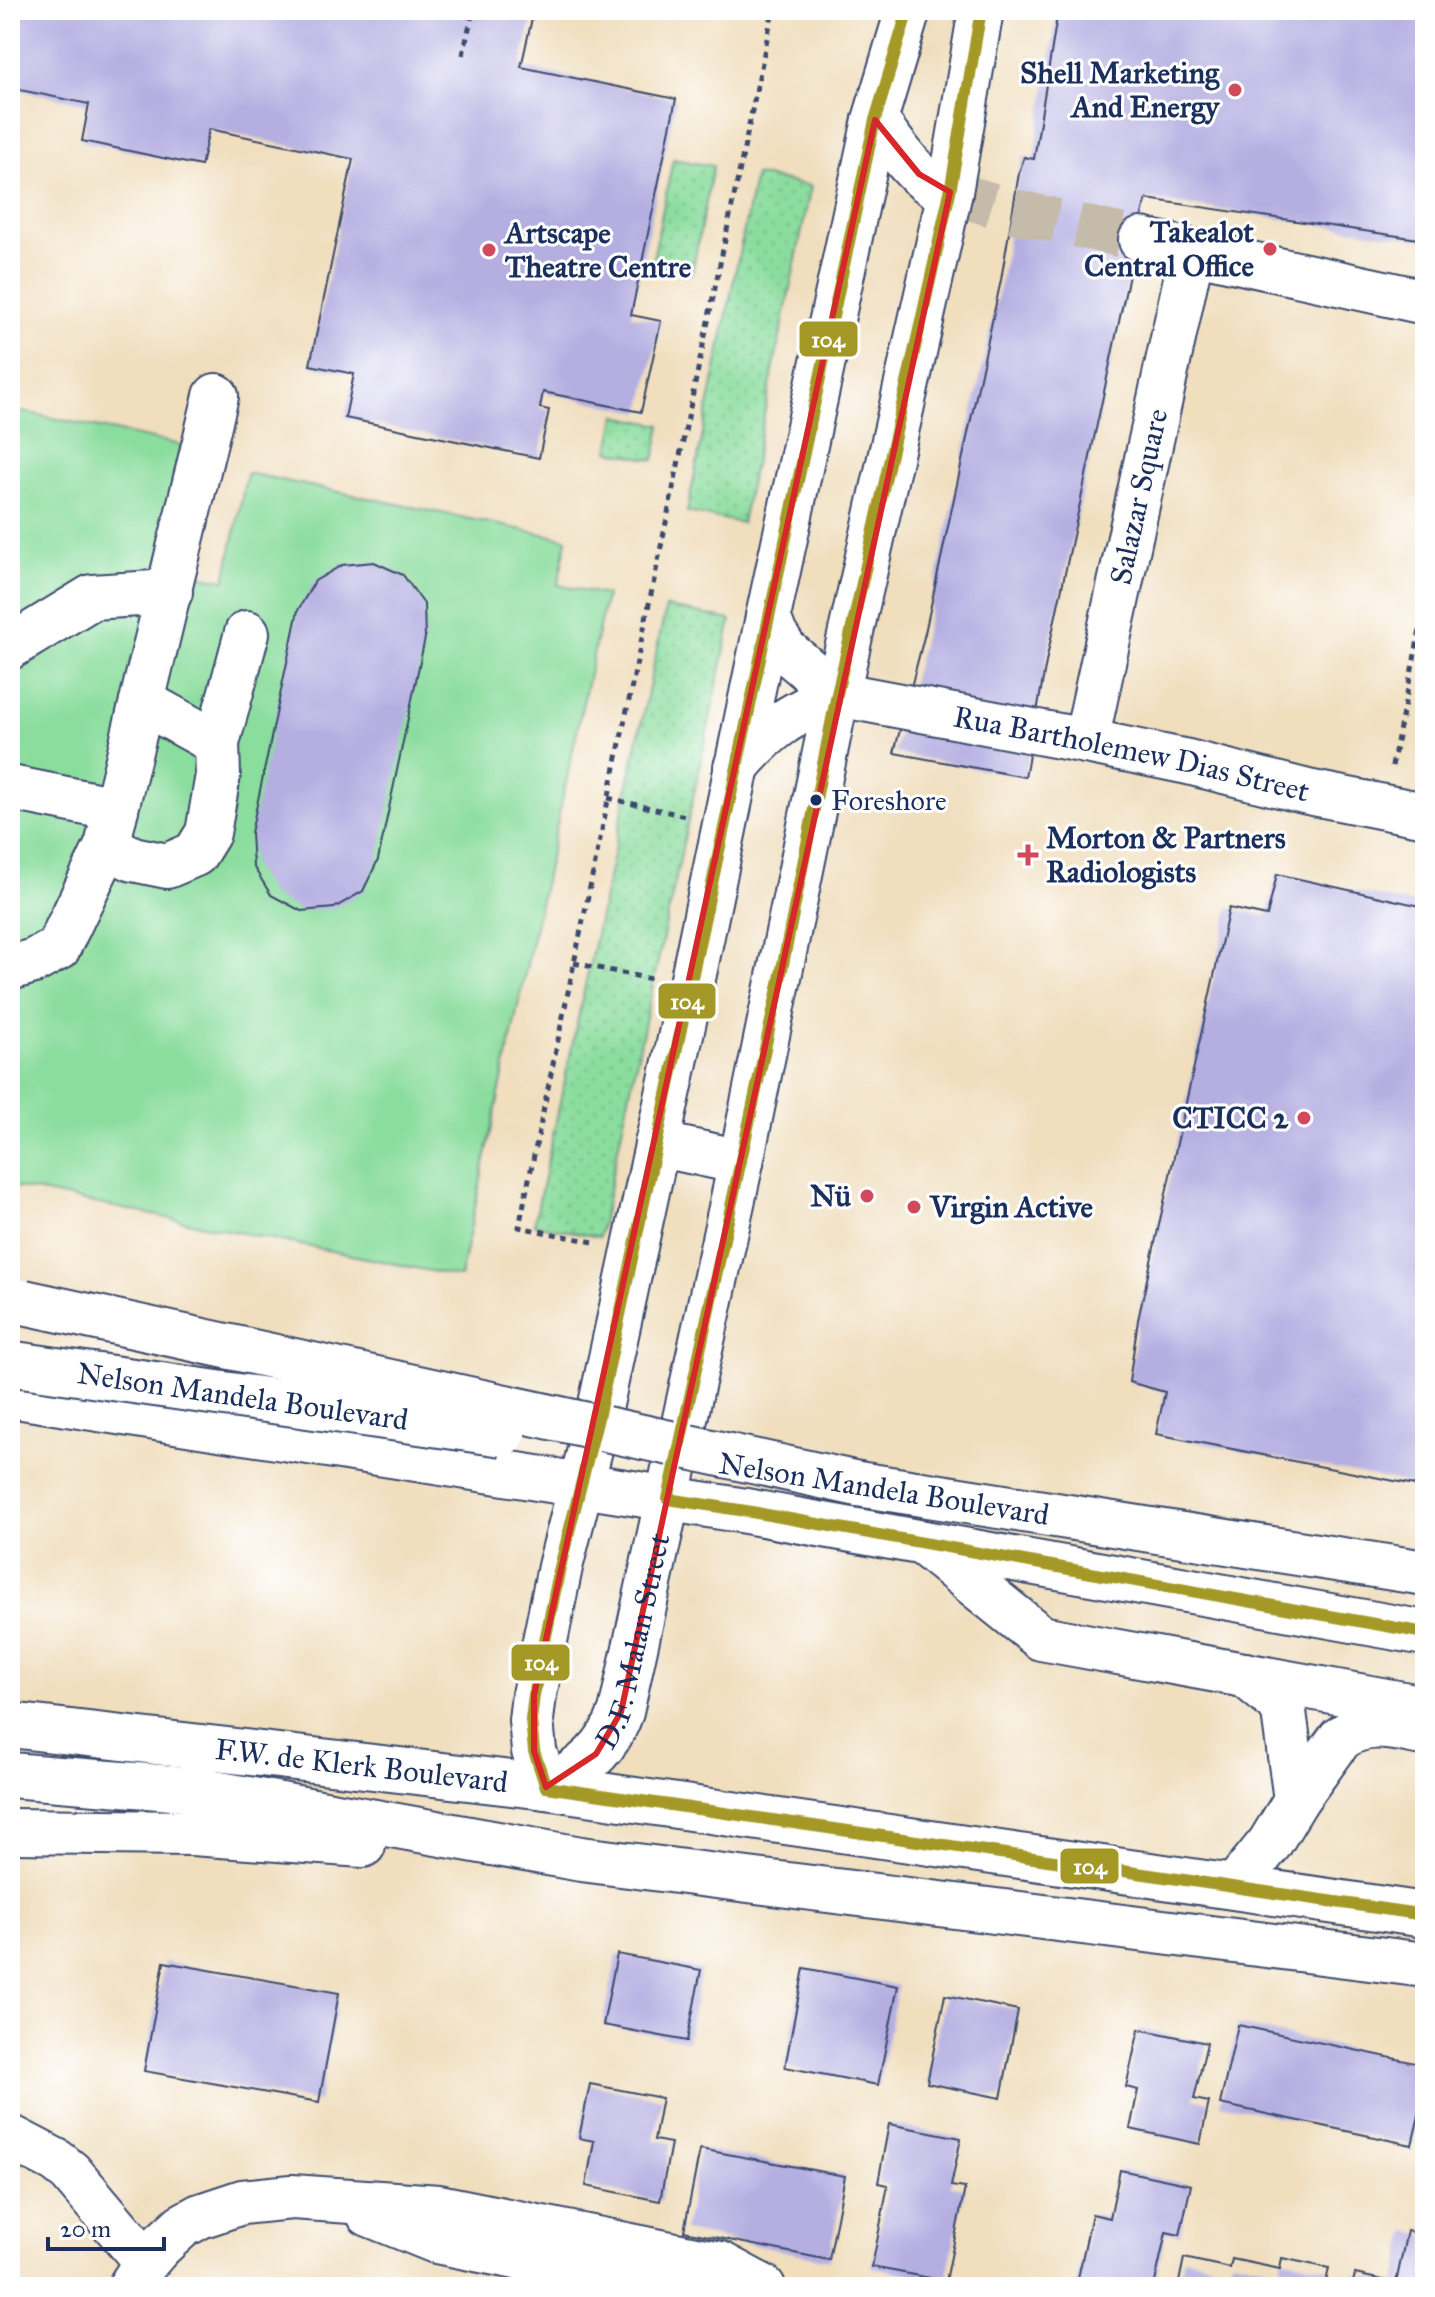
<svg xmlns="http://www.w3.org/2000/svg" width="1435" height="2297" font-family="'IM FELL Great Primer',serif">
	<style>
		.grass { fill: url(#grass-dots); stroke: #53867e; stroke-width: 2 }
		.park { fill: #8bdd9e; stroke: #53867e; stroke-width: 2 }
		.building { fill: #b4aee1 }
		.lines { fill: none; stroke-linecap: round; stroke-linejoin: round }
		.minor-tunnel { stroke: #c5bbaa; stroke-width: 44; stroke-dasharray: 44 22; stroke-linecap: butt }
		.minor-casing { stroke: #3b496c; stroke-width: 48 }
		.major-casing { stroke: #3b496c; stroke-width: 48 }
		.highway-casing { stroke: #3b496c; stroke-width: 48 }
		.path { stroke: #3b496c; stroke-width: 5; stroke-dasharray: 6 6; stroke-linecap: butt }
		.minor { stroke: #fff; stroke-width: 44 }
		.major { stroke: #fff; stroke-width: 44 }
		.highway { stroke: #fff; stroke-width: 44 }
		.highway-bridge-casing { stroke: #3b496c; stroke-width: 48; stroke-linecap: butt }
		.highway-bridge { stroke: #fff; stroke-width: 44 }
		.bus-1-casing { stroke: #fff; stroke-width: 18 }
		.bus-1 { stroke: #a49926; stroke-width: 12 }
		.marked { fill: none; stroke: #d62828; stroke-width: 6; stroke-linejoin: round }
		.poi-dot { fill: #d1495b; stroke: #fff; stroke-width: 3 }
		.bus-dot { fill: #1b2f5e; stroke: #fff; stroke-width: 3 }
		.labels { text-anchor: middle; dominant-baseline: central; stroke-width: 6; stroke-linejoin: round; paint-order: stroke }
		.bus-label { font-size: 28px; fill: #1b2f5e; stroke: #fff; text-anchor: start }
		.poi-label { font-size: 30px; font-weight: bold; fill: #1b2f5e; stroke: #fff; text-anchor: end }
		.street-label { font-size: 30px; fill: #1b2f5e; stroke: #fff }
		.line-badge { stroke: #fff; stroke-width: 3 }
		.badge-label { font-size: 22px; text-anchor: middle; font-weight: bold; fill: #fff }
	</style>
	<defs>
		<pattern id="grass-dots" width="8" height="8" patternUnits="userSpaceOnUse" patternTransform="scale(2)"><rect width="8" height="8" fill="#8bdd9e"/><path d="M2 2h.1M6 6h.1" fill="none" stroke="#77be8a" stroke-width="1.8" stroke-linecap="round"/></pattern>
	</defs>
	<rect width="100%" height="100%" fill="#fff"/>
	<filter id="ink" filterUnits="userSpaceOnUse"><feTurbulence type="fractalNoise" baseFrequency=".0125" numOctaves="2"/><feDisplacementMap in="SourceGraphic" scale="16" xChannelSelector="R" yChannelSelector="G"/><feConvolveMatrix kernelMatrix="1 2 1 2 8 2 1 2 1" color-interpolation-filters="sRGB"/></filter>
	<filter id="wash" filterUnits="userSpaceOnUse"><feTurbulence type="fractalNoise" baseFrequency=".006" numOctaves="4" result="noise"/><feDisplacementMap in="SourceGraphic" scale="32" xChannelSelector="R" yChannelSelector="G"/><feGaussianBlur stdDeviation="1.8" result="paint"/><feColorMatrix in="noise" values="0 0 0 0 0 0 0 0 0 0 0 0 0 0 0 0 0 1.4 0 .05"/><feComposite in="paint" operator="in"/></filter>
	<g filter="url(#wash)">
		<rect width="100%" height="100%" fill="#f0debd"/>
		<!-- grass -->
		<path class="grass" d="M673,159l40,7 -21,107 -40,-9z
			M755,175l56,11 -69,337 -55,-11z
			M616,416l45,9 -7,35 -45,-9z
			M666,607l65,13 -132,617 -65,-13z"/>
		<!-- park -->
		<path class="park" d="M10,409l171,36 -23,123 67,12 22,-107 320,66 -9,46 48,10 -146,682 -450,-91z"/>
		<g id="blocks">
			<!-- building -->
			<path class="building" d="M10,10h520l-1,3 4,1 -12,53 155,32 -45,216 30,6 -20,91 -98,-20 -3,16 9,2 -10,48 -194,-40 9,-44 -44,-9 43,-206 -144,-30 -8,37 -119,-25 7,-37 -79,-16z
				M1058,10h351l16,3v227l-278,-41 -4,11 -96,447 -22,120 -131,-24 31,-120 76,-353 18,-107 5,-16 10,2z
				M374,562l29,13 21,29 1,34 -47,222 -15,31 -29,17 -33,3 -30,-16 -18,-29 -2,-33 47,-223 17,-29 27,-16z
				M1277,874l148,33v580l-269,-53 9,-42 -36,-10 9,-62 91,-412 38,8z
				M617,1954l84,16 -14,71 -84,-16z
				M164,1962l175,31 -20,109 -175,-31z
				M804,1968l94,18 -20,99 -93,-18z
				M945,1995l73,15 -17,88 -74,-15z
				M1238,2025l187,40v25l-13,55 -192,-41z
				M1139,2029l68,14 -13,56 15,3 -9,42 -70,-15 8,-39 -12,-3z
				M590,2084l72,14 -8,42 17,3 -11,58 -74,-15 8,-45 -15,-3z
				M889,2124l72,14 -10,48 14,2 -19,93 -74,-14 16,-82 -10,-2z
				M700,2149l145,27 -16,84 -145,-29z
				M1120,2170l71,15 -11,50 -14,-3 -12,55h-78l16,-73 18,4z
				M1407,2231l18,4v52h-73l3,-13 41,9z
				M1184,2258l46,10 2,-9 48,10 2,-11 47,10 -4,19h-147z"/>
		</g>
	</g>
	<g filter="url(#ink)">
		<use href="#blocks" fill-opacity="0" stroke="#3b496c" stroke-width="2"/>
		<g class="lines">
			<!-- minor-tunnel -->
			<path class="minor-tunnel" d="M950,192l63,19 128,29"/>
			<defs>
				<g id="minor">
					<path id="s1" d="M908,10l-33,110 -107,497 -77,371 -93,430 -38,149 -26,128 -3,25 3,31 12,36c35,-15 62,-38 75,-75l120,-550 96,-468 113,-502 31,-182"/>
					<path d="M875,120c20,25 42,64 75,72"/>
					<path d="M1141,240l284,62"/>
					<path id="s2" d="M768,617l7,18 10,15 52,44 249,47 102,21 120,30 117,23"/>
					<path d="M10,647l82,-50 78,-5"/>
					<path id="s3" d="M1086,741l106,-490"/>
					<path d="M217,743l30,-110"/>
					<path d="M736,767c33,-39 54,-52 101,-73"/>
					<path d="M10,792l1,-4 105,21"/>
					<path d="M107,846l26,13 34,7 28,-12 13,-21 10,-58 -1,-32 -74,-41"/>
					<path d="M10,968l24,-7 24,-13 49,-102 109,-450"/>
					<path d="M657,1144l84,18"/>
					<path d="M923,1543l118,95 384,70"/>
					<path d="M1245,1675l33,27 6,10 12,88"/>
					<path d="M1235,1886l35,-43 26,-43 44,-61c25,-20 54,-11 83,-6"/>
					<path d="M10,2137l46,24 14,11 76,90"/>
					<path d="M369,2214l67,27 229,46"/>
					<path d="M130,2287l16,-25 13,-15 23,-21 18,-10 42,-14 50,-5 147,10 281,57 43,23"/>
				</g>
				<g id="major">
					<path d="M10,1395l736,116 679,122"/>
					<path id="s4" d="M10,1725l536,62 879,128"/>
				</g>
				<path id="highway" d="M858,1484l567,89
					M10,1775l187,15 384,69 844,106
					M10,1831l182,2 171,12"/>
			</defs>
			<!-- minor casing -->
			<use href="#minor" class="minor-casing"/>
			<!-- major casing -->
			<use href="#major" class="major-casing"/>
			<!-- highway casing -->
			<use href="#highway" class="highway-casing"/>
			<!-- path -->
			<path class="path" d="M833,10l30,6
				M463,55l10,-45
				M1392,766l33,-160
				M608,798l77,18
				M574,963l77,16
				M593,1242l-74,-15 254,-1217"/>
			<!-- minor -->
			<use href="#minor" class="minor"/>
			<!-- major -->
			<use href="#major" class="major"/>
			<!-- highway -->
			<use href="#highway" class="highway"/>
			<defs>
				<g id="highway-bridge">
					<path d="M24,1302l834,182"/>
					<path id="s5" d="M15,1364l488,70"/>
				</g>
			</defs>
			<!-- highway-bridge casing -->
			<use href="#highway-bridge" class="highway-bridge-casing"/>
			<!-- highway-bridge -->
			<use href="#highway-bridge" class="highway-bridge"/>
			<defs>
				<path id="bus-1" d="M908,10l-33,110 -277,1298 -38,149 -26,128 -3,25 3,31 12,36 879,128
					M981,10l-31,182 -113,502 -57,285 -112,520 78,12 679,122"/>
			</defs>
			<!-- bus-1 casing -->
			<use href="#bus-1" class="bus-1-casing"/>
			<!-- bus-1 -->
			<use href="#bus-1" class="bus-1"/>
		</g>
	</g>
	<!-- marked area -->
	<path class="marked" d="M875,120l44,54 31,18 -329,1520 -25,42 -50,33 -12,-36v-56z"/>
	<!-- markers -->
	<g class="poi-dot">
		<circle cx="1235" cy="90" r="8"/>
		<circle cx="1270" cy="249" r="8"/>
		<circle cx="489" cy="250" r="8"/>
		<path d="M1024 843h8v8h8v8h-8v8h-8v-8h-8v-8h8z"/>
		<circle cx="1304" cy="1118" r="8"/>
		<circle cx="867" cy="1196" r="8"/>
		<circle cx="914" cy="1207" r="8"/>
	</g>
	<circle class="bus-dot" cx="816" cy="800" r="7"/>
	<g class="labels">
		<!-- bus labels -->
		<g class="bus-label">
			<text x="831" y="800">Foreshore</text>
		</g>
		<!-- poi labels -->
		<g class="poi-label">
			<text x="1219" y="73">Shell Marketing<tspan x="1219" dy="34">And Energy</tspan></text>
			<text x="1254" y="232">Takealot<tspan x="1254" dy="34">Central Office</tspan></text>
			<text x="505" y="233" text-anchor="start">Artscape<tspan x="505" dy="34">Theatre Centre</tspan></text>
			<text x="1046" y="838" text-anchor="start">Morton &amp; Partners<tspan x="1046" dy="34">Radiologists</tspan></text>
			<text x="1288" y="1118">CTICC 2</text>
			<text x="851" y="1196">Nü</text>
			<text x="930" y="1207" text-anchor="start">Virgin Active</text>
		</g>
		<!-- street labels -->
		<g class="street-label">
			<text stroke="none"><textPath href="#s3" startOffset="250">Salazar Square</textPath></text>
			<text stroke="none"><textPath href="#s2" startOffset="406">Rua Bartholemew Dias Street</textPath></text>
			<text stroke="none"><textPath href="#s5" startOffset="230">Nelson Mandela Boulevard</textPath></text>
			<text transform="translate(884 1489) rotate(9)">Nelson Mandela Boulevard</text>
			<text stroke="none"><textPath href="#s1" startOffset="2002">D.F. Malan Street</textPath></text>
			<text stroke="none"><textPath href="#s4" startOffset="354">F.W. de Klerk Boulevard</textPath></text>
		</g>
	</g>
	<g class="line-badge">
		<rect x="798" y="320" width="61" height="38" rx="8" fill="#a49926"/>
		<rect x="657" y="982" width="60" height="38" rx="8" fill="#a49926"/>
		<rect x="510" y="1643" width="61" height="39" rx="8" fill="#a49926"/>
		<rect x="1059" y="1847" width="61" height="38" rx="8" fill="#a49926"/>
	</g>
	<g class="badge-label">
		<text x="828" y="347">104</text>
		<text x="687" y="1009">104</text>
		<text x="541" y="1670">104</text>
		<text x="1090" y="1874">104</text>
	</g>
	<!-- margin -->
	<rect width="1435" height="2297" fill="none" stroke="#fff" stroke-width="40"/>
	<!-- scale -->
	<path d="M48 2237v12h116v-12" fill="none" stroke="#1b2f5e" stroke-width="4"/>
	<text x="60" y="2237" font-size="24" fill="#1b2f5e" stroke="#ffffff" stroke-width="6" paint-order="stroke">20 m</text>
</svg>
